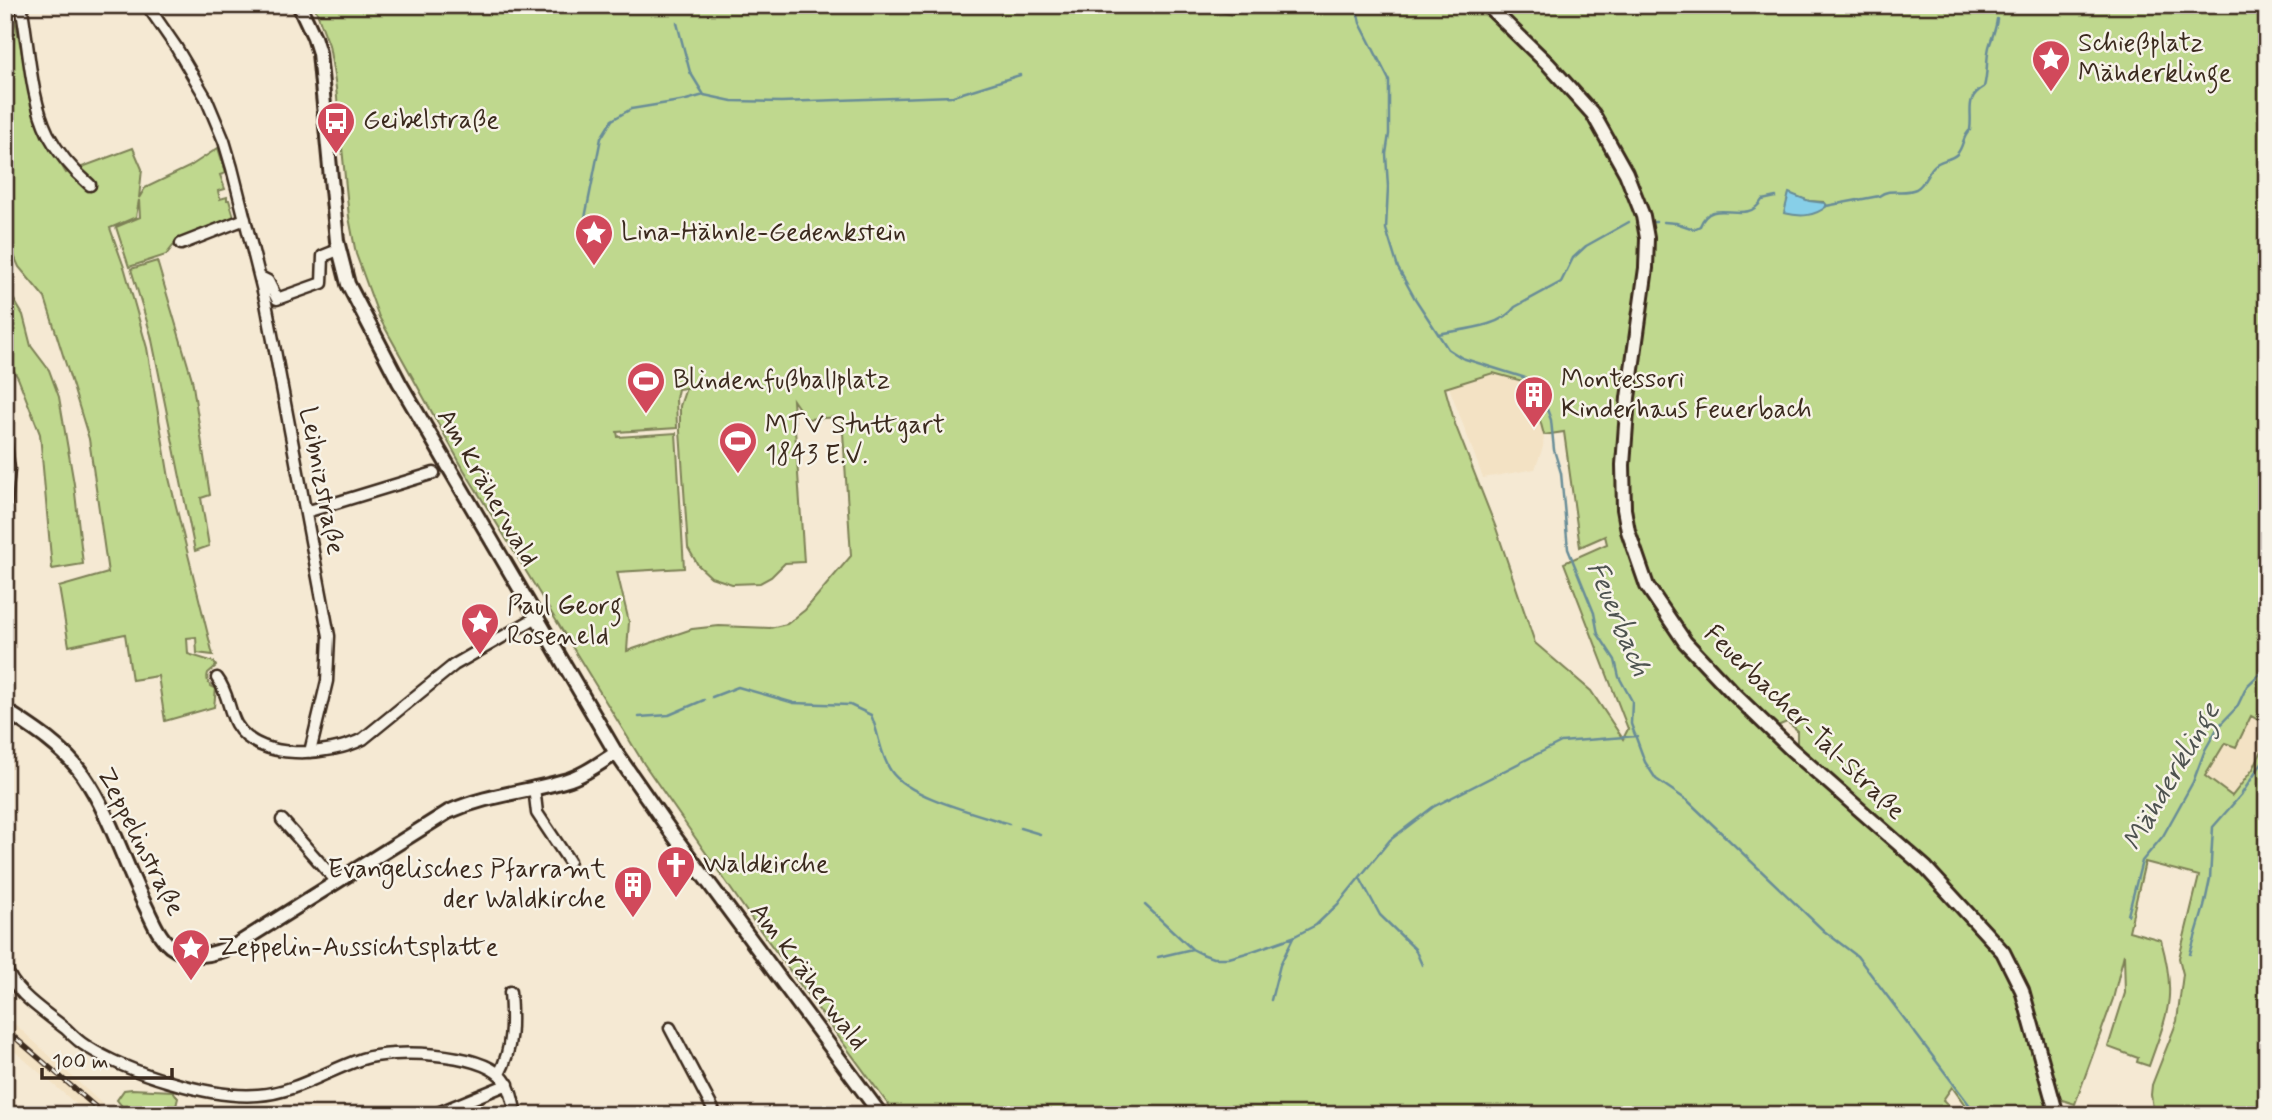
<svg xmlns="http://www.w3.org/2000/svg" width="2272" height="1120" font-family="Mynerve,sans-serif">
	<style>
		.built { fill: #f3e2c4 }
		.green { fill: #bfd88e; stroke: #7d8156; stroke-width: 2; fill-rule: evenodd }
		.water { fill: #87cfe8; stroke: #698d97; stroke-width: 2 }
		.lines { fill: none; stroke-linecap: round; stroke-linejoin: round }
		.stream { stroke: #698d97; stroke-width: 2.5 }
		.minor-casing { stroke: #3b2a1e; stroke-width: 15 }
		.tertiary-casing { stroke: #3b2a1e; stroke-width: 18 }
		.secondary-casing { stroke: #3b2a1e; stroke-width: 18 }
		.minor { stroke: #f7f3e8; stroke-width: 10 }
		.tertiary { stroke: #f7f3e8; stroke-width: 12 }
		.secondary { stroke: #f7f3e8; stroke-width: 12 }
		.rail-casing { stroke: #3b2a1e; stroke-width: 5 }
		.rail { stroke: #f7f3e8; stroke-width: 2.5; stroke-dasharray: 8; stroke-linecap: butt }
		.labels { text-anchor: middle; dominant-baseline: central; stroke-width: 5; stroke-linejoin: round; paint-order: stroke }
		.poi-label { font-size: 26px; fill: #3b2a1e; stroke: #f7f3e8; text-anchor: start }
		.street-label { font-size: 26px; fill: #3b2a1e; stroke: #f7f3e8 }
		.water-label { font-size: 28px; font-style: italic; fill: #4e5350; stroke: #f7f3e8 }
	</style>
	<rect width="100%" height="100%" fill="#f5e9d3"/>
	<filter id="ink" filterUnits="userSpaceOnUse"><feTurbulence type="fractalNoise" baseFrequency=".0143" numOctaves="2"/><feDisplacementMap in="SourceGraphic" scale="14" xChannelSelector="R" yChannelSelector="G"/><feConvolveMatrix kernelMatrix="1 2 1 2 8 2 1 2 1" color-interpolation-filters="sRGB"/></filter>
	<g filter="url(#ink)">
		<!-- built -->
		<path class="built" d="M1493,373l38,10 13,52 -1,12 -8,22 -52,9 -34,-91z
			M2251,715l16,11v14l-14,29 -21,27 -27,-19 20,-35 11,5z
			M5,1015l109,100h-25l-84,-72z"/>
		<!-- green -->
		<path class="green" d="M5,5h7l24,117 30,51 67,-25 9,21 -3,29 6,-10 44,-21 29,-19 8,25 -6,2 5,14 -7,2 2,8 7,-2v3h2l5,17 -61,29 -7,9 -37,12 -13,-40 24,-10 -1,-17 -3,17 -26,11 15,42 22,78 22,130 44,177 -16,-2 -1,-16 -9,1 1,16 26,8 2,4 -8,7c-2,6 0,14 8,15l-2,19 -49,14 -7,-45 -26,4 -7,-46 -56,12 -10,-59 49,-14 -19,-134 -15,-49 -29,-92 -26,-31 -14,-32z
			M314,5h880l38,10 9,-10h237c75,61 146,137 165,235l-24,244 2,41 3,16 16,40 18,31 270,265 71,77 18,33 32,119 -55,9h-22l-20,-28 -9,13 15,15h-1062l-147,-200 -105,-151 -180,-294 -85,-153 -23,-63 -7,-37 -13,-129 -7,-43zM1493,373l37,10 14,52 20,-3 16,115 25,-11 2,8 -43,19 64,166 -5,10 -32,-48 -56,-48 -39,-115 -41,-104 -10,-36zM686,388l-6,18v25l8,117 10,17 13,12 21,7 28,-1 11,-6 14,-14 19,-1 -11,-162 13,19 36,-2 9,139 -46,54 -18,14 -17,4 -51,-2 -27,3 -65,22 2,-29 -12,-50 67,-4 -8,-135 -58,4 -1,-5 60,-4 -1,-30 2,-9z
			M1490,5h777v720l-16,-9 -15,31 -11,-4 -20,33 27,20 21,-27 14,-29v375h-113l-3,-20 1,-10 25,-64 6,-47 -4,-16 20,-82 -54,-14 -16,69 32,9c16,58 7,71 -12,126l-12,-4 1,-4 -30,-11 17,-54 -1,-39 -11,45 -38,105 -16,-5 -33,-115 -19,-34 -210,-203v-17l-10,-8 -12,5 -37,-37 -75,-84 -27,-68 -7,-52 4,-77 20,-170 -58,-126zM1789,194l20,7 15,1 3,4 -42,7z
			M157,261l35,118 18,116 -9,3 8,48 -14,5 -44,-216 -20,-66z
			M5,285l18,30 8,31 18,24 10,27 15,87 9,80 -31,5 -12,-135 -22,-56 -13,-23z
			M132,1089l41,2 5,7 -4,16 -45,1 -12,-15 7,-10z"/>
		<!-- water -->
		<path class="water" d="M1789,193l20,8 16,2 2,3c-13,11 -27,11 -43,7z"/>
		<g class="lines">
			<!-- stream -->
			<path class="stream" d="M1356,5l4,18 29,57v54l-3,20 2,33 -2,42 12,39 16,29 34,52 14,9 70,22 8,10 11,30 3,30 7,23 7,76 26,64 4,21 17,26 4,17 13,24 -1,23 14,38 11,17 32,22 136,130 33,25 120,159
				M677,23l13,49 14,23
				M1826,206l53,-10c12,-9 23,-1 37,-7 8,-4 11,-15 17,-22 7,-8 17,-6 24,-13 7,-8 5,-17 13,-24 3,-20 -6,-31 14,-43 4,-14 2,-27 5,-40 3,-10 7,-18 8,-28
				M1651,222h5
				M1664,222l12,1 18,6 6,-3c12,-32 46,2 62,-26l14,-3
				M583,228l18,-90 11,-18 19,-11 55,-9 18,-5 28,6 49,1 172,-6 67,-21
				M1438,334c24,-5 62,-6 77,-27l46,-25 12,-24 13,-12 43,-24
				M712,697l26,-10 56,16 56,2 21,10c8,18 9,40 20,56 17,26 87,43 118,53
				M639,717l30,-2 35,-15
				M1020,828l20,6
				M1360,878l20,37 35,34 7,16
				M1145,905l47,44 10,5 11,4h16l21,-6 43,-15 23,-12 22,-21 52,-64 43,-33 128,-65 76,-6
				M2128,915l14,-54 21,-25 30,-54 12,-32 13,-23 19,-20 10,-21 20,-19
				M2190,954l14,-47 6,-28 3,-52 28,-32 26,-40
				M1158,957l34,-8
				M1271,1000l9,-35 13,-27
				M1977,1114l20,-5"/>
			<defs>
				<path id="minor" d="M21,5c8,40 9,93 27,129 10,19 26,37 42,51
					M147,5l29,42 30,51 18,43 8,27 34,135 63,333 -2,45 -17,71
					M181,244l64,-25
					M260,277l8,4 9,18 45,-16 1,-27 15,-6
					M5,438l4,31 -4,44
					M306,512l128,-39
					M217,678c11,14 11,31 19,46 22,38 93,32 127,15l91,-74 83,-48
					M534,787l3,26 32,48
					M282,820l55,62
					M5,965c8,28 39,46 61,64 6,6 13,13 20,17 40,26 124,53 172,49 37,-2 70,-25 104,-36 33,-10 113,-7 139,17 10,10 12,25 15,39
					M670,1028l46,87
					M499,1074c14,-25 13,-54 11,-82
					M433,1115l75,-31"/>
				<path id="tertiary" d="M5,710c28,18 58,37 78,65 27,39 41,88 62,130 7,14 13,31 25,41 21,16 45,8 66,-1l212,-133c41,-18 75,-19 116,-31 19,-5 36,-18 52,-28"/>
				<path id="secondary" d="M299,5l15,32 5,16 18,188 11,43 51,98 217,371 55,79 210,283
					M1487,5l61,59 45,50 33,59 17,43 4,22 -1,30 -18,130 -5,67 1,44 4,22 19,55 38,56 48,51 59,57 134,118 77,84 19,38 35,125"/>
			</defs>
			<!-- minor casing -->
			<use href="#minor" class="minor-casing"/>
			<!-- tertiary casing -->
			<use href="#tertiary" class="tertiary-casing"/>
			<!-- secondary casing -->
			<use href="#secondary" class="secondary-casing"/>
			<!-- minor -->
			<use href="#minor" class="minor"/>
			<!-- tertiary -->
			<use href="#tertiary" class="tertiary"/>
			<!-- secondary -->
			<use href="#secondary" class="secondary"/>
			<defs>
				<path id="rail" d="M5,1029l100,86"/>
			</defs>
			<!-- rail casing -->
			<use href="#rail" class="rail-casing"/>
			<!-- rail -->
			<use href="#rail" class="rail"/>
		</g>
	</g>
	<!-- icons -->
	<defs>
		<symbol id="sight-pin" viewBox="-11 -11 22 30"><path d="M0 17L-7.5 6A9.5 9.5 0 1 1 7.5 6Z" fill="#d1495b" stroke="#f7f3e8"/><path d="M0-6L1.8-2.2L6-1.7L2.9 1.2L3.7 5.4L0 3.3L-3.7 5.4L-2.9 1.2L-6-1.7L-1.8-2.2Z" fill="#fff"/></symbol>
		<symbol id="bus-pin" viewBox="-11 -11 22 30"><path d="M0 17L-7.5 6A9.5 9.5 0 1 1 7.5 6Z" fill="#d1495b" stroke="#f7f3e8"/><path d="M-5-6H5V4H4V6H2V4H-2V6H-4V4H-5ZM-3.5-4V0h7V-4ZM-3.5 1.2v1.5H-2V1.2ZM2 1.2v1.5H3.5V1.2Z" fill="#fff"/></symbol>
		<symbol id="stadium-pin" viewBox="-11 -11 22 30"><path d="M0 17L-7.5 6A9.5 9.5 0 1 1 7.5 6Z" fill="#d1495b" stroke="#f7f3e8"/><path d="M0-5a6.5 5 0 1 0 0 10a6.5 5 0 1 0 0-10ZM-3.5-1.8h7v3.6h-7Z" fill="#fff"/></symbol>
		<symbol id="building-pin" viewBox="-11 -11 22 30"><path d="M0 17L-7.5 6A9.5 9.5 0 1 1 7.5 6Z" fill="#d1495b" stroke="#f7f3e8"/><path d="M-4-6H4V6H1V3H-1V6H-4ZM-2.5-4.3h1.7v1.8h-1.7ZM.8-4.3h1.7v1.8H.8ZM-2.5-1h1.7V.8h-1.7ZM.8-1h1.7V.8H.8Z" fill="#fff"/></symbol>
		<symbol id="church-pin" viewBox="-11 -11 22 30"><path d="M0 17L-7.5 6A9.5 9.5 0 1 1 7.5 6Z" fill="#d1495b" stroke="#f7f3e8"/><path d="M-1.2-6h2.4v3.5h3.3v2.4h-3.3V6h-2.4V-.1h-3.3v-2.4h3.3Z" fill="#fff"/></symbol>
	</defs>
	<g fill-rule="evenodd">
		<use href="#sight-pin" x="2029" y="37" width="44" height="60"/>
		<use href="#bus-pin" x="314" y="99" width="44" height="60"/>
		<use href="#sight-pin" x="572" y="211" width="44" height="60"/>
		<use href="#stadium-pin" x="624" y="359" width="44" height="60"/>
		<use href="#building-pin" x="1512" y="373" width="44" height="60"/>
		<use href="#stadium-pin" x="716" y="419" width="44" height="60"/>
		<use href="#sight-pin" x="458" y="600" width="44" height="60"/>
		<use href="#church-pin" x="654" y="843" width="44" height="60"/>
		<use href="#building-pin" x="611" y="863" width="44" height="60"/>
		<use href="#sight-pin" x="169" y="926" width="44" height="60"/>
	</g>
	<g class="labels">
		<!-- poi labels -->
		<g class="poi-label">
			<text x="2078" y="44">Schießplatz<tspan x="2078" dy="30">Mähderklinge</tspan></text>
			<text x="363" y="121">Geibelstraße</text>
			<text x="621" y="233">Lina-Hähnle-Gedenkstein</text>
			<text x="1561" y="380">Montessori<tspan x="1561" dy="30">Kinderhaus Feuerbach</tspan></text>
			<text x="673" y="381">Blindenfußballplatz</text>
			<text x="765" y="426">MTV Stuttgart<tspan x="765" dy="30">1843 E.V.</tspan></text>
			<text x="507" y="607">Paul Georg<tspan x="507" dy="30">Roseneld</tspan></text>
			<text x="703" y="865">Waldkirche</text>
			<text x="606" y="870" text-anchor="end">Evangelisches Pfarramt<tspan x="606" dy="30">der Waldkirche</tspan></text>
			<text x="218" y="948">Zeppelin-Aussichtsplatte</text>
		</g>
		<!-- street labels -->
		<g class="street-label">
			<text transform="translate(321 481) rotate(79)">Leibnizstraße</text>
			<text transform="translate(487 488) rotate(60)">Am Kräherwald</text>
			<text transform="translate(1804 723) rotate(44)">Feuerbacher-Tal-Straße</text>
			<text transform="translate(140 842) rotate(63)">Zeppelinstraße</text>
			<text transform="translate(808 977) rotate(53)">Am Kräherwald</text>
		</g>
		<!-- water labels -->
		<g class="water-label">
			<text transform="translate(1618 619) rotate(67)">Feuerbach</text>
			<text transform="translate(2172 777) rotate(-60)">Mähderklinge</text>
		</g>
	</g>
	<!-- margin -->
	<rect width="2272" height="1120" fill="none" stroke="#f7f3e8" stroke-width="28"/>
	<rect x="14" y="14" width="2244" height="1092" fill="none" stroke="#3b2a1e" stroke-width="2.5" filter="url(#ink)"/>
	<!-- scale -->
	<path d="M42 1068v10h130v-10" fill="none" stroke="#3b2a1e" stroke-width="3.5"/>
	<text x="52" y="1068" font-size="21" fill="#3b2a1e" stroke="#f7f3e8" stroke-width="5" paint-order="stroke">100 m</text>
</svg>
